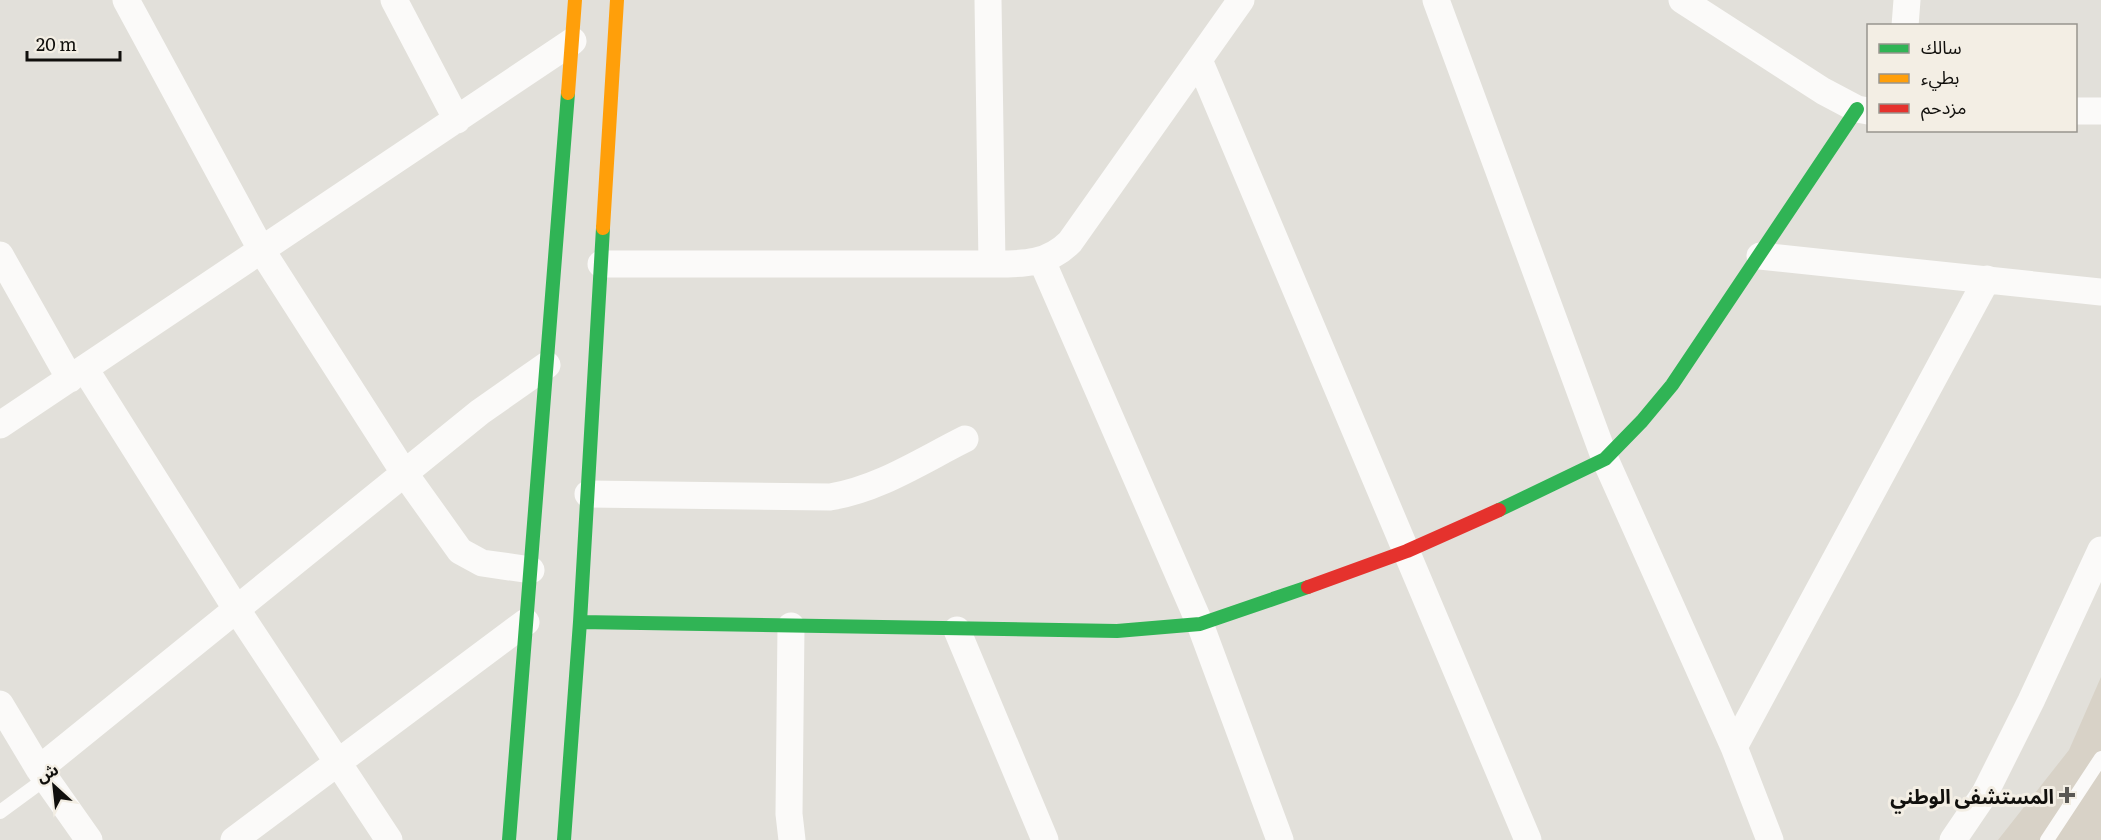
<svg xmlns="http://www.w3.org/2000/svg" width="2101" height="840" font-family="Literata,'Noto Sans Arabic',serif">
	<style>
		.built { fill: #d8d2c7 }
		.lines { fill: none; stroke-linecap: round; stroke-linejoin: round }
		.lane { stroke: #fbfaf9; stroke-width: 14 }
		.street { stroke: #fbfaf9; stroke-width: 27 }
		.fast { stroke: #30b455; stroke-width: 14 }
		.slow { stroke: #ff9f0a; stroke-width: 14 }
		.jam { stroke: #e5322d; stroke-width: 14 }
		.poi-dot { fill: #5a5854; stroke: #f3eee4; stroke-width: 2 }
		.labels { text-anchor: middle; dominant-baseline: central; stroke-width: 6; stroke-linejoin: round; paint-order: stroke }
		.poi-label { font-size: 20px; font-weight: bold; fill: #100f0c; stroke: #f3eee4; text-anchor: end }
	</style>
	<rect width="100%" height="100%" fill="#e2e0da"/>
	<!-- built -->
	<path class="built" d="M2101,677v163h-103l71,-90z"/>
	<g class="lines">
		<!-- lane -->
		<path class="lane" d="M0,812l45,-33
			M2047,840l54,-82"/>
		<!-- street -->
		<path class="street" d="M126,0l136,251 143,223 55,77 22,12 49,7
			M394,0l63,120
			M988,0l4,264
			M1436,0l169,459 129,288 36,93
			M1682,0l141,91 34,18 11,2
			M1905,26l2,-26
			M1199,60l329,780
			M2076,111h25
			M0,255l70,124
			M1760,256l341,36
			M1042,261l158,363 80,216
			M601,264h391c30,0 55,1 78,-22l171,-242
			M85,369l152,241 152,230
			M0,425l573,-384
			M588,494l242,3c49,-8 91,-36 135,-58
			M791,626l-2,188 3,26
			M957,630l88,210
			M0,704l39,65 50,71
			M1734,747l253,-468
			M39,769l441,-357 67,-47
			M234,840l292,-218
			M1953,840l32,-47 46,-92 70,-151"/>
		<!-- fast -->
		<path class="fast" d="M1499,510l106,-51 37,-38 30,-36 185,-276
			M580,622l537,9 83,-7 108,-37
			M509,840l59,-747
			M564,840l16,-218 23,-394"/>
		<!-- slow -->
		<path class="slow" d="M568,93l7,-93
			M603,228l14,-228"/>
		<!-- jam -->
		<path class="jam" d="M1308,587l99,-36 92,-41"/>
	</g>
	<!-- markers -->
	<path class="poi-dot" d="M2064 786h6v6h6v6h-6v6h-6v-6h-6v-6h6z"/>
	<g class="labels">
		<!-- poi labels -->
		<g class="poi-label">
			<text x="2054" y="795">المستشفى الوطني</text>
		</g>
	</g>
	<!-- legend -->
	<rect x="1867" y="24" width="210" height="108" fill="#f3eee4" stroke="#98958e" stroke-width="1.5"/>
	<rect x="1879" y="44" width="30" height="9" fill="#30b455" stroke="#98958e" stroke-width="1.5"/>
	<text x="1921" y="54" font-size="18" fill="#100f0c">سالك</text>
	<rect x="1879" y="74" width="30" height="9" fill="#ff9f0a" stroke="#98958e" stroke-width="1.5"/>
	<text x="1921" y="84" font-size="18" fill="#100f0c">بطيء</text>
	<rect x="1879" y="104" width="30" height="9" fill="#e5322d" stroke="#98958e" stroke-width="1.5"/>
	<text x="1921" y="114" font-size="18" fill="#100f0c">مزدحم</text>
	<!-- north arrow -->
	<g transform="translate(54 786) rotate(333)" stroke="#f3eee4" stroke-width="4.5" paint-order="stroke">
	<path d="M0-4.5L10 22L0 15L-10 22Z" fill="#100f0c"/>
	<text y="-9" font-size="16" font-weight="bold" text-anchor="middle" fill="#100f0c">ش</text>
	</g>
	<!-- scale -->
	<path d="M27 51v9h93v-9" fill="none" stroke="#100f0c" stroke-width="3"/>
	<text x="36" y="51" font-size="18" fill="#100f0c" stroke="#f3eee4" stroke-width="4.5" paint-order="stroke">20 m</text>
</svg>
